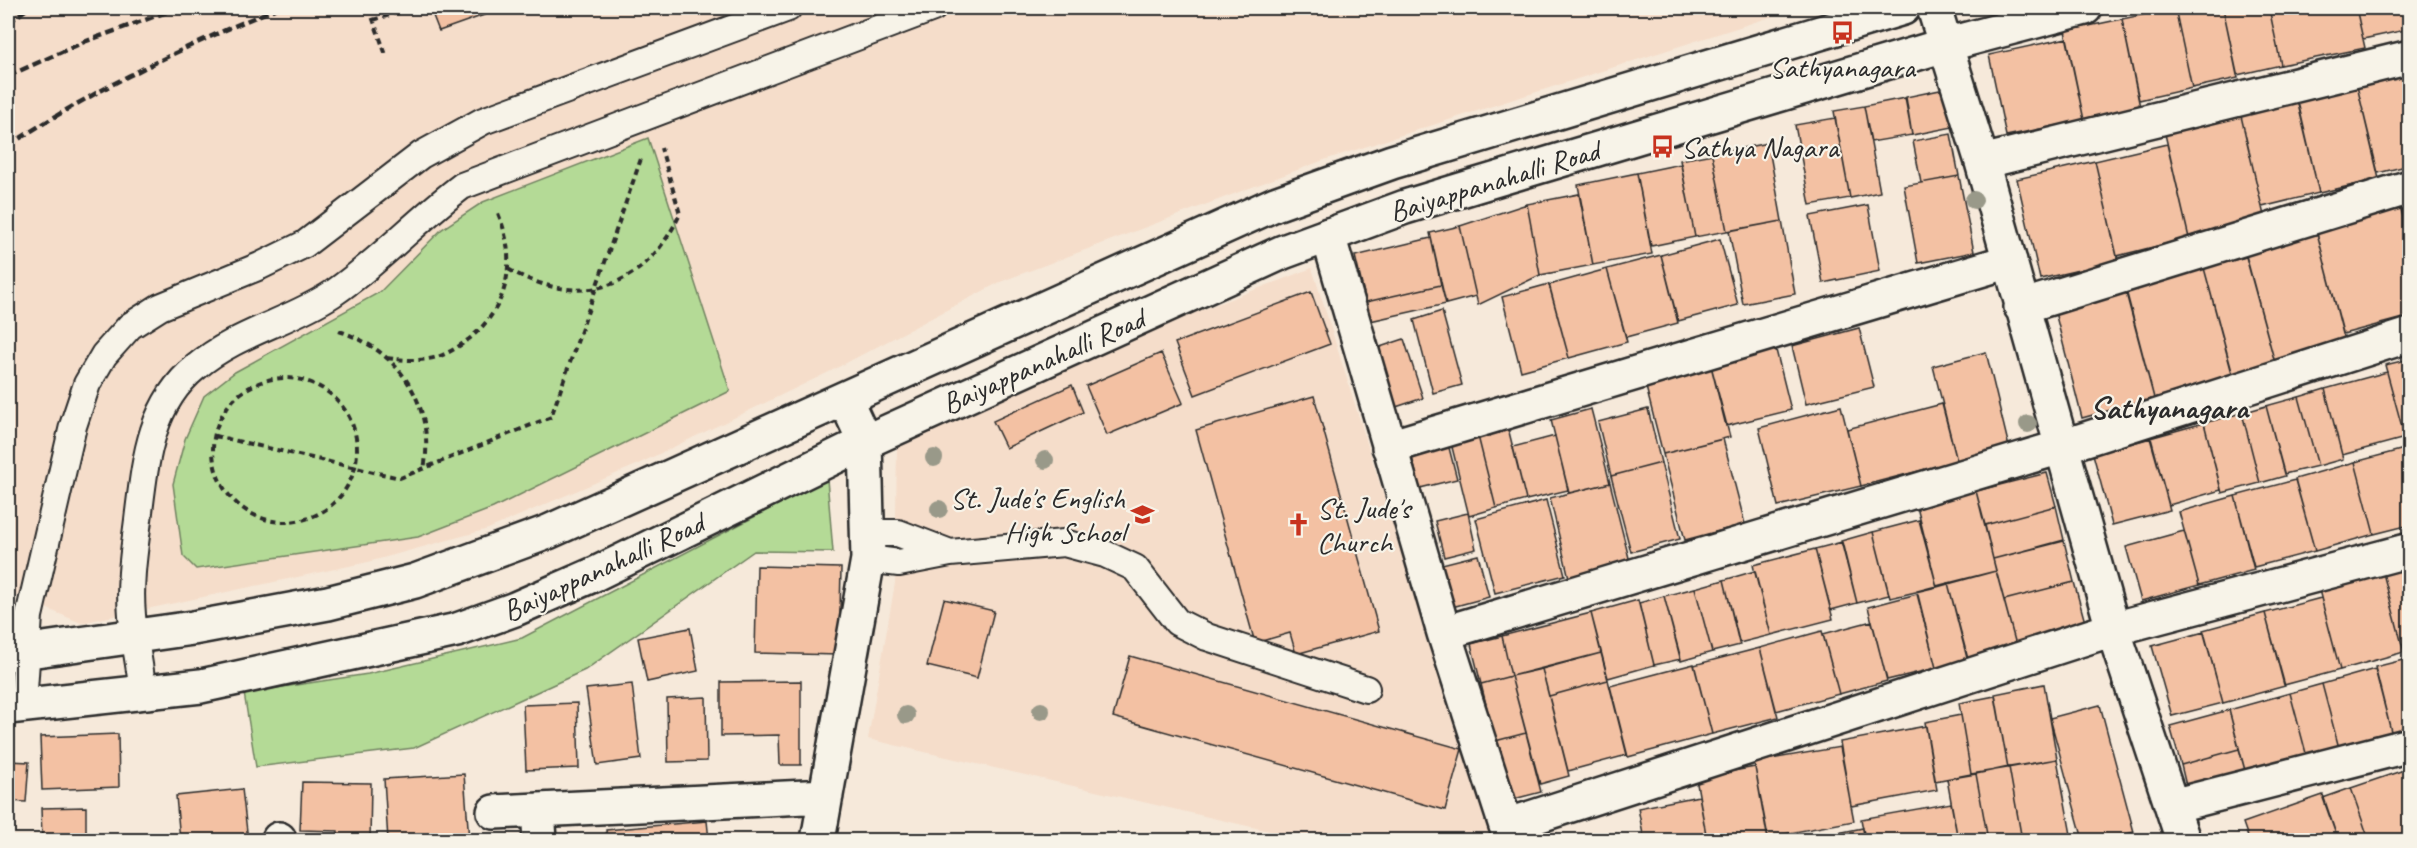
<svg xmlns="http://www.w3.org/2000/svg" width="2417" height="848" font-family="Caveat,sans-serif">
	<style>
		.built { fill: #f5ddca }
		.green { fill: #b4da96; stroke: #708260; stroke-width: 1.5 }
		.building { fill: #f3c1a3; stroke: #2b2b2b; stroke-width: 1.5 }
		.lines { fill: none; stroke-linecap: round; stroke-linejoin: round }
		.service-casing { stroke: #2b2b2b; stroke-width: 30 }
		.minor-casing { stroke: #2b2b2b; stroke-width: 38 }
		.tertiary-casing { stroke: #2b2b2b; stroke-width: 38 }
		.path { stroke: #2b2b2b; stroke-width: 4; stroke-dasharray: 6 4.5; stroke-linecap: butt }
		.service { stroke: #f7f3e8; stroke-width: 26 }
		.minor { stroke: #f7f3e8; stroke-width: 33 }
		.tertiary { stroke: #f7f3e8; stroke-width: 33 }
		.rail { stroke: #2b2b2b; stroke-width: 4.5; stroke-dasharray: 9 4.5; stroke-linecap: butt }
		.tree { fill: #999989 }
		.labels { text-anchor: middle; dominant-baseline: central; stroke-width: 4.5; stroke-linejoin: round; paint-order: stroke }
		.poi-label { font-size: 30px; fill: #2b2b2b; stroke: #f7f3e8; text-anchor: start }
		.street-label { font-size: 30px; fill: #2b2b2b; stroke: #f7f3e8 }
		.neighbourhood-label { font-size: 32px; font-weight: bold; fill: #2b2b2b; stroke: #f7f3e8 }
	</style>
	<rect width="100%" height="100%" fill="#f6e9da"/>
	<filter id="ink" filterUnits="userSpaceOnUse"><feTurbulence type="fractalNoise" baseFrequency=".0167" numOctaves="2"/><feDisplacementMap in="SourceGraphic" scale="12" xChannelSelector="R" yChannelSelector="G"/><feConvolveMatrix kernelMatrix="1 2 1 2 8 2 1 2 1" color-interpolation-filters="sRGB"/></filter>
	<g filter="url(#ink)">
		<!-- built -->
		<path class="built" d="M8,8h1791l-475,152 -324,122 -171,90 -195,94 -146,63 -120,33 -287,61 -73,-31z
			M1312,268l180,572h-184l-440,-101 27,-156 2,-137 163,-82z"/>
		<!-- green -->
		<path class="green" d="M648,138l82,253 -237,117 -75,29 -222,32 -13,-13 -10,-72 12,-45 19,-43 31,-24 145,-80 62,-63 41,-27z
			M827,479l6,73 -79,-1 -169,119 -171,78 -158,19 -12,-74 124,-19 154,-36z"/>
		<!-- building -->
		<path class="building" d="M430,8h74l-65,23z
			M2175,8l17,80 -53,12 -17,-81z
			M2175,8h48l15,70 -46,10z
			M2223,8h46l12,57 -44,10z
			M2269,8h87l9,40 -84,17z
			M2356,8h50l4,21 -47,10z
			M2122,19l18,88 -56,13 -19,-89z
			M2067,38l17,82 -78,16 -17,-81z
			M2410,74v91l-32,8 -21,-87z
			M2357,86l22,93 -60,14 -22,-93z
			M1945,89l8,38 -41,8 -6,-38z
			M1905,98l7,37 -41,7 -7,-36z
			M2298,102l21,91 -57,14 -21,-91z
			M1864,106l16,86 -30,6 -16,-87z
			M2241,116l24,104 -76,18 -24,-104z
			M1835,118l15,80 -40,7 -15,-80z
			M1951,134l8,42 -38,7 -8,-42z
			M1768,143l14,78 -55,10 -15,-77z
			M2167,144l22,94 -72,18 -22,-95z
			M1712,154l15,77 -32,6 -15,-77z
			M2095,161l23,100 -78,18 -23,-100z
			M1681,164l14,73 -44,9 -14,-73z
			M1637,173l15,81 -59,11 -15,-80z
			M1959,176l15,76 -56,11 -14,-77z
			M1579,194l14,71 -53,10 -13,-71z
			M2410,202v40l-10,-36z
			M1527,204l13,71 -62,30 -18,-79z
			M1868,205l12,66 -57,12 -13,-67z
			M2400,206l10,36v74l-67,18 -27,-105z
			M1782,221l13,73 -52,10 -14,-73z
			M1460,226l16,70 -30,8 -16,-71z
			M2316,229l30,115 -71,19 -31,-115z
			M1431,238l10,47 -75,17 -11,-46z
			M1720,239l18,66 -60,16 -17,-66z
			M1661,255l17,68 -52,14 -19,-68z
			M2246,257l29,106 -42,12 -29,-107z
			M2204,268l29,109 -79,21 -28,-108z
			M1607,269l20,73 -58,16 -20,-73z
			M1549,284l20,74 -48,13 -19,-74z
			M1441,285l5,19 -76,17 -4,-19z
			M1311,292l19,52 -135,51 -20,-52z
			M2126,293l28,105 -72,20 -27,-106z
			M1442,311l20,74 -29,8 -19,-73z
			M1859,328l15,59 -68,17 -14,-58z
			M1404,339l19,59 -27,9 -19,-59z
			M1775,346l16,64 -65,16 -16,-64z
			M1986,352l23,95 -52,14 -24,-95z
			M1161,353l22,50 -76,32 -21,-49z
			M2410,359v78l-5,1 -20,-73z
			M1710,362l20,75 -67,17 -19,-75z
			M2387,372l18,66 -63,17 -17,-66z
			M1072,385l11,27 -77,36 -13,-27z
			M2325,389l18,70 -25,7 -19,-69z
			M1314,396l65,235 -83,23 -6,-21 -35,10 -59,-213z
			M2299,397l19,69 -34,8 -18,-68z
			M1942,404l15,57 -96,25 -14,-57z
			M1841,406l20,80 -83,20 -19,-78z
			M2266,406l19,70 -25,7 -18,-70z
			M1591,409l19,74 -41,10 -18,-73z
			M1648,409l13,54 -50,13 -13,-54z
			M2242,413l18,70 -38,10 -18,-70z
			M2204,423l17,67 -52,15 -19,-67z
			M1507,424l19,76 -30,8 -19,-76z
			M1477,432l19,76 -27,8 -19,-77z
			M1555,436l13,54 -42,10 -13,-53z
			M2151,438l19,72 -58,15 -19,-71z
			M1723,439l22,85 -60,16 -22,-86z
			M1447,440l10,39 -37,9 -10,-38z
			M2408,448l2,77 -36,9 -19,-72z
			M2355,462l19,72 -59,17 -20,-72z
			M1661,463l19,76 -49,13 -20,-76z
			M2047,473l9,33 -71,19 -9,-34z
			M2295,480l20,71 -61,16 -19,-71z
			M1610,483l20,79 -61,16 -19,-80z
			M1976,491l20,80 -59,16 -20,-80z
			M2235,496l19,74 -55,15 -20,-73z
			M1546,500l19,75 -70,18 -19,-74z
			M2056,506l8,34 -71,19 -8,-34z
			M1468,513l8,36 -32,8 -9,-36z
			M1919,520l18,67 -47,11 -17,-66z
			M2184,531l15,54 -58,16 -15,-54z
			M1873,532l16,63 -32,8 -16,-62z
			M2064,541l10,41 -70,18 -11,-41z
			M1842,542l15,61 -26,7 -16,-61z
			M1815,549l18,70 -62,16 -18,-70z
			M1478,555l11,42 -37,10 -10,-43z
			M757,566l84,2 -2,87 -84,-2z
			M2410,566v81l-7,1 -20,-75z
			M1755,571l16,64 -32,8 -15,-63z
			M1996,571l20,74 -49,13 -19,-75z
			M2383,573l21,79 -64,18 -21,-80z
			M1724,580l16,65 -28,7 -17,-64z
			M2074,582l12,44 -70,19 -12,-45z
			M1948,583l20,76 -32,9 -19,-77z
			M1695,588l17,64 -31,9 -17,-65z
			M1917,594l19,74 -49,12 -19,-73z
			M1664,596l17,63 -27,6 -15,-62z
			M2321,598l19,72 -56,15 -19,-72z
			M944,599l50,12 -17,67 -50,-12z
			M1638,600l16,65 -46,13 -17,-65z
			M1591,613l10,40 -90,23 -9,-40z
			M2265,613l20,73 -62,17 -20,-73z
			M1872,621l15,60 -48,13 -16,-60z
			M690,628l8,43 -51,11 -9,-44z
			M1822,631l17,63 -63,17 -16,-63z
			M2204,632l19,71 -51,13 -20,-70z
			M1502,636l9,40 -30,8 -10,-40z
			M1760,648l18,69 -66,17 -18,-69z
			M1601,653l7,27 -59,16 -7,-27z
			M1130,656l332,93 -17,61 -332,-93z
			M2407,659l3,71 -18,5 -17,-68z
			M1694,664l18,70 -84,23 -18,-71z
			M1542,669l27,107 -29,8 -29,-108z
			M2375,669l17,66 -53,13 -17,-64z
			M1511,676l15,57 -31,8 -14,-57z
			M1608,680l19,75 -59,16 -19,-75z
			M801,681v84h-21l-1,-30 -58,1v-54z
			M632,684l9,75 -44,6 -11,-76z
			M2044,684l13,75 -49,9 -13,-74z
			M2322,684l17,64 -32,9 -17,-64z
			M2290,693l17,64 -61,17 -17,-64z
			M1995,696l13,72 -37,6 -12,-71z
			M706,697l1,64 -39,1 -1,-63z
			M577,703l2,65 -53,2 -3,-65z
			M2100,705l34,127 -29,8h-22l-33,-122z
			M2229,710l10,39 -58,16 -11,-39z
			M1961,715l10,59 -36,7 -10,-59z
			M1926,726l11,64 -86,16 -11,-64z
			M1526,733l15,59 -31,8 -15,-59z
			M118,734l1,53 -77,3 -2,-53z
			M1840,747l14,74 -86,16 -14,-75z
			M2239,749l7,25 -59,16 -6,-25z
			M2057,759l15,81h-50l-13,-73z
			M8,761l21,1 -3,40 -18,-1z
			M1755,767l13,73h-61l-11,-62z
			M2009,767l13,73h-34l-12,-66z
			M2404,770l6,17v53h-41l-18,-52z
			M2410,772v15l-5,-14z
			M464,774l5,66h-81l-4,-61z
			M1976,774l12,66h-30l-11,-61z
			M302,782l69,1 -1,57h-32v-9l-38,-1z
			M2351,788l18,52h-31l-15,-42z
			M242,789l6,51h-68l-4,-44z
			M2323,795l15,45h-89l-6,-17z
			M1699,796l8,44h-63l-6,-32z
			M1951,803l7,37h-93l-4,-21z
			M86,807v33h-44l-1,-32z
			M707,821l2,19h-102l-1,-10z
			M1863,828l2,12h-62z"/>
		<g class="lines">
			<defs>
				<path id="service" d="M867,533h31l52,20 -51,10 -31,-4
					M950,553l114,-10 41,11 30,14 42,54 30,15 159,52
					M143,692c-3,-26 -9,-52 -11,-77 -3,-32 2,-63 6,-95 7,-56 11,-115 58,-153 40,-34 93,-45 136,-73 47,-32 85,-74 130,-108l471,-178
					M23,705l6,-89 44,-190 14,-42 17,-29 26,-29 30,-19 100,-41 45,-22 116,-89 62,-34 305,-113"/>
				<path id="minor" d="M1934,8l48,154 131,467 70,211
					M1982,162l428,-105
					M1328,235l116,398 62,193 607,-197 297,-79
					M2021,307l389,-120
					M1389,447l621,-186
					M1444,633l617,-186 349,-112
					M2172,806l238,-61
					M538,810l2,30
					M494,812l332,-16
					M279,839v1
					M818,840l50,-281 -3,-117 -20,-43"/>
				<path id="tertiary" d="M8,654l185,-26 135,-25 87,-22 133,-49 727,-328 117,-42 511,-154
					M8,707l193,-21 256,-56 58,-21 80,-35 270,-132 418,-190 122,-45 69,-21 471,-141 140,-37"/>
			</defs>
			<!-- service casing -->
			<use href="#service" class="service-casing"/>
			<!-- minor casing -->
			<use href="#minor" class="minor-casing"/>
			<!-- tertiary casing -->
			<use href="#tertiary" class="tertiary-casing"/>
			<!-- path -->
			<path class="path" d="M369,8l17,47
				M373,20l40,-12
				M508,269c73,41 137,20 172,-55l-19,-66
				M339,331c60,19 97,75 85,138
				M387,358c14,2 27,3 41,1 15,-2 29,-11 41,-20 41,-33 49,-81 28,-128
				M213 450a72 72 0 1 1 144 0a72 72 0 1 1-144 0Z
				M215,436l185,42 151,-61 91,-261"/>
			<!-- service -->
			<use href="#service" class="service"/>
			<!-- minor -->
			<use href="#minor" class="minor"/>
			<!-- tertiary -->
			<use href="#tertiary" class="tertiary"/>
			<!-- rail -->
			<path class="rail" d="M8,23l20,-15
				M8,76l76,-34 94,-34
				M8,146c85,-56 175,-99 269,-138"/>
		</g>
		<!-- trees -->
		<g class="tree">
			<circle cx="1974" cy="200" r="9"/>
			<circle cx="2028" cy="424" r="9"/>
			<circle cx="934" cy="458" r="9"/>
			<circle cx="1045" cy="460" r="9"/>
			<circle cx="939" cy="509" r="9"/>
			<circle cx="1041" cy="711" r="9"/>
			<circle cx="906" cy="715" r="9"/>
		</g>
	</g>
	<!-- icons -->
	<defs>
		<symbol id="bus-bare" viewBox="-9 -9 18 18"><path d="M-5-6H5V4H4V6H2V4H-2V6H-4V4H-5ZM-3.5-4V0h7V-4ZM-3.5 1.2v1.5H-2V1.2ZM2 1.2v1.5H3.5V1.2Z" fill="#c8321e" stroke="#f7f3e8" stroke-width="2.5" paint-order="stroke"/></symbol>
		<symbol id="school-bare" viewBox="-9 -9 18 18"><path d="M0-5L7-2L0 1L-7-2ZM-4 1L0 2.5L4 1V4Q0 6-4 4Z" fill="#c8321e" stroke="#f7f3e8" stroke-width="2.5" paint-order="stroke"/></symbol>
		<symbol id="church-bare" viewBox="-9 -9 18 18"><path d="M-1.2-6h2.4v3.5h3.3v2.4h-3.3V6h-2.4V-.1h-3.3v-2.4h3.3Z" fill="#c8321e" stroke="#f7f3e8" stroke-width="2.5" paint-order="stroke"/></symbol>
	</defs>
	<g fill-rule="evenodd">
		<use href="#bus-bare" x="1826" y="16" width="33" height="33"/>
		<use href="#bus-bare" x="1646" y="130" width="33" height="33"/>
		<use href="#school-bare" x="1126" y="498" width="33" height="33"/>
		<use href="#church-bare" x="1282" y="508" width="33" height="33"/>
	</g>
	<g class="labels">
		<!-- poi labels -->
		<g class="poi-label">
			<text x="1842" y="67" text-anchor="middle">Sathyanagara</text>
			<text x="1681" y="147">Sathya Nagara</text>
			<text x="1125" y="498" text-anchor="end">St. Jude's English<tspan x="1125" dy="34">High School</tspan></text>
			<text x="1317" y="508">St. Jude's<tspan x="1317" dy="34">Church</tspan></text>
		</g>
		<!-- street labels -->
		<g class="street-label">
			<text transform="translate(1494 181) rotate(-17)">Baiyappanahalli Road</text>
			<text transform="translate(1043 361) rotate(-24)">Baiyappanahalli Road</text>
			<text transform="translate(603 567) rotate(-25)">Baiyappanahalli Road</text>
		</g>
		<!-- neighbourhood labels -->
		<g class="neighbourhood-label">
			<text x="2169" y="407">Sathyanagara</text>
		</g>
	</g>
	<!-- margin -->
	<rect width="2417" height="848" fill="none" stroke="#f7f3e8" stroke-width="30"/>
	<rect x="15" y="15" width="2387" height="818" fill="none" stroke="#2b2b2b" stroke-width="2" filter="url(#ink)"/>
</svg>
